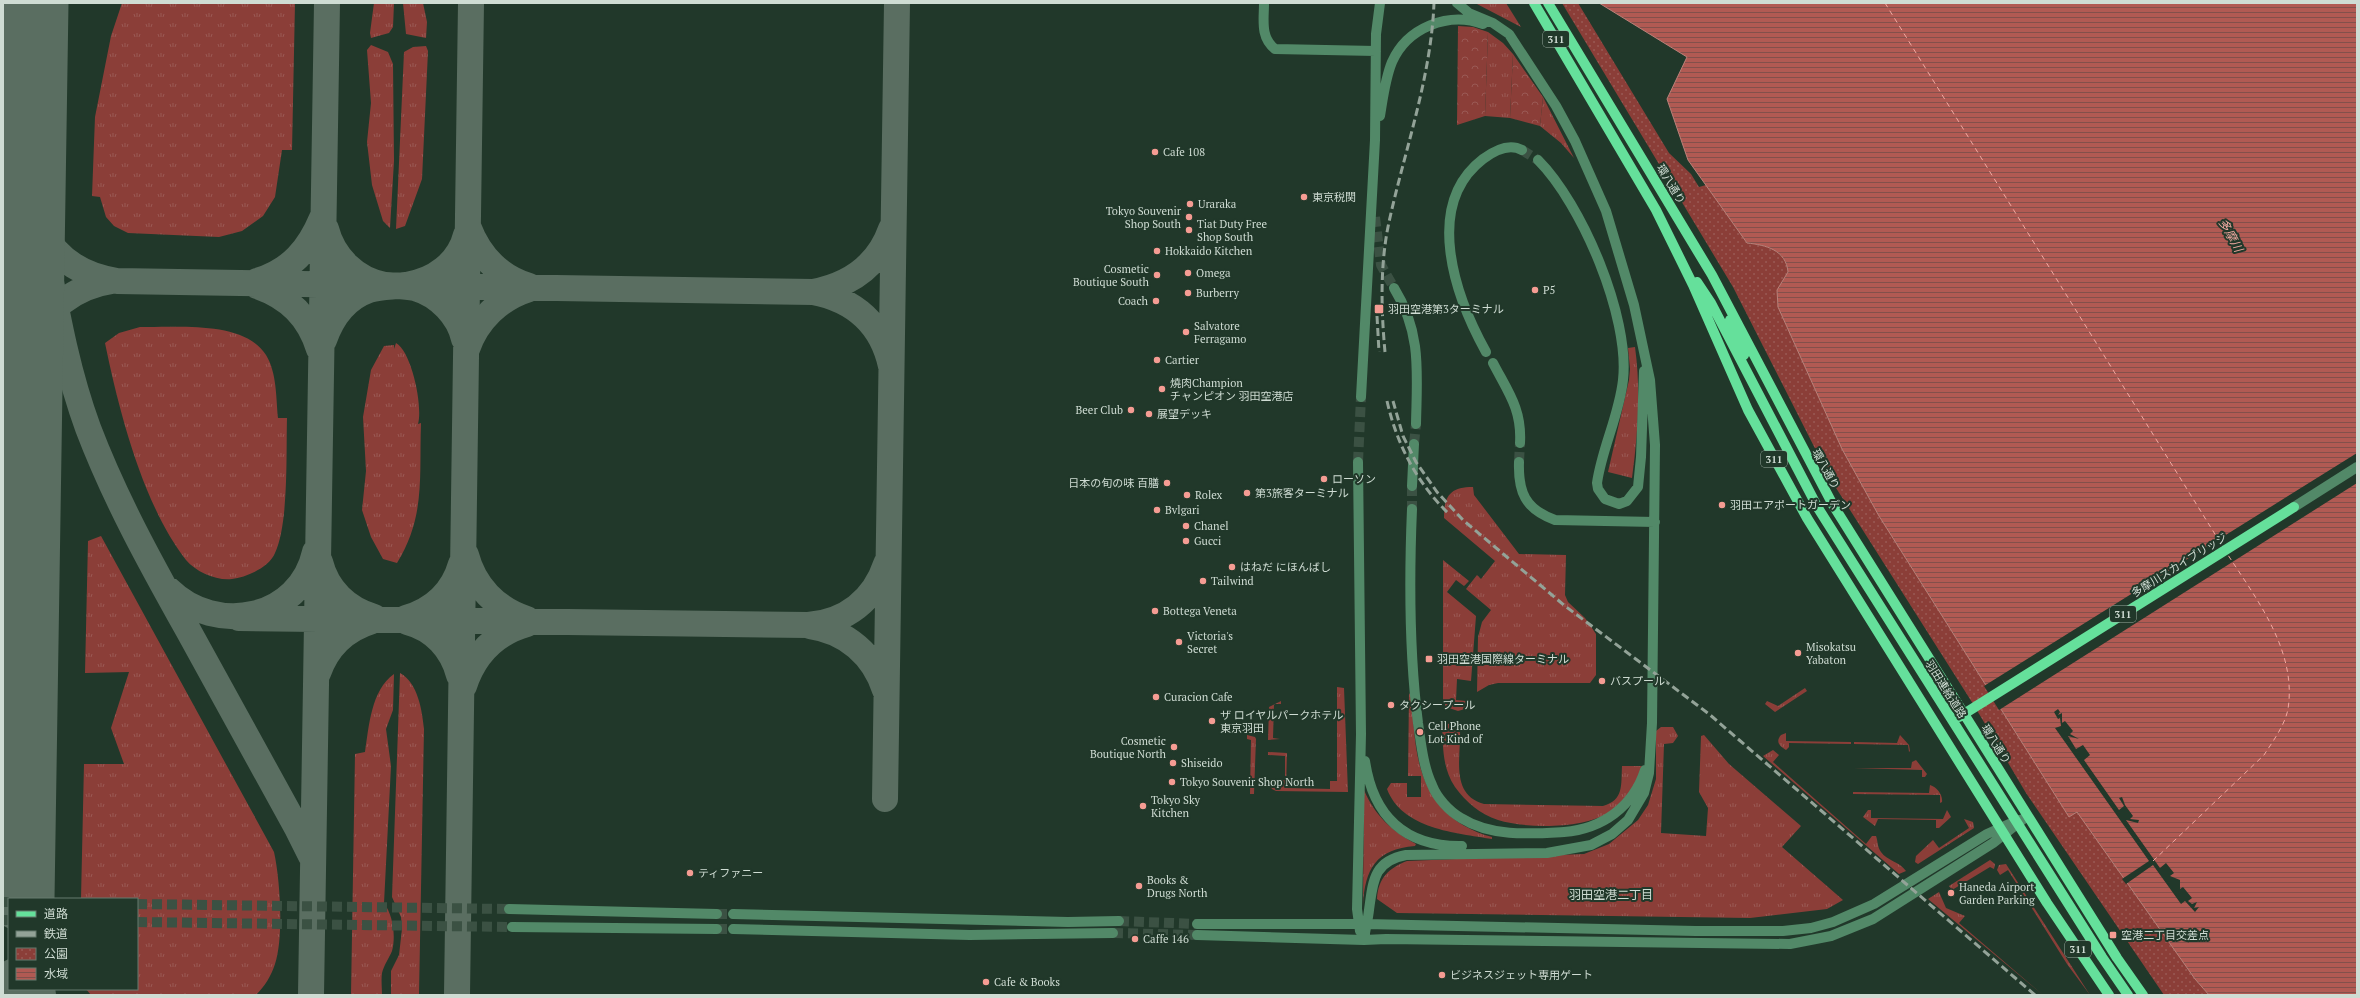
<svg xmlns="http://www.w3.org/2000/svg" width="2360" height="998" font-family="'PT Serif','Noto Sans JP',serif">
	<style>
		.grass { fill: url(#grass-tufts) }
		.forest { fill: url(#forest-crowns) }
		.park { fill: url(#park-dots) }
		.water { fill: url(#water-rules); stroke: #ba8179 }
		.pier { fill: #21382a }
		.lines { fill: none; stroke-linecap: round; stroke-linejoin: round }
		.ferry { stroke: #f1a9a1; stroke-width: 1; stroke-dasharray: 5 4; stroke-linecap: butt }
		.taxiway { stroke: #5a6e61; stroke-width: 26 }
		.runway { stroke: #5a6e61; stroke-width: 65 }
		.minor-tunnel { stroke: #3b5143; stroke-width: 10; stroke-dasharray: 10 5; stroke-linecap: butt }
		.minor { stroke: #528968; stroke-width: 10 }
		.major { stroke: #65e09b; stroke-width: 10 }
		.rail { stroke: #93a398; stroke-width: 3; stroke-dasharray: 8 4; stroke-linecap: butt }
		.poi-dot { fill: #f59c93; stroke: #21382a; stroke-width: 1.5 }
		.labels { text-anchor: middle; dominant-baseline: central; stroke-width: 4; stroke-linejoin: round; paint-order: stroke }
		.shield { fill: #21382a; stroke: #9baba0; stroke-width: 1 }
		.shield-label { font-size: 10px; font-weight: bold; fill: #cfdcd3 }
		.poi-label { font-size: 11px; fill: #cfdcd3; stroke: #21382a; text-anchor: start }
		.street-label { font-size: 11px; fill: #cfdcd3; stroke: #21382a }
		.water-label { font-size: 12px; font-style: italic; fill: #f1a9a1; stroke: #21382a }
		.neighbourhood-label { font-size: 12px; fill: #cfdcd3; stroke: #21382a }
	</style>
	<defs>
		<pattern id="grass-tufts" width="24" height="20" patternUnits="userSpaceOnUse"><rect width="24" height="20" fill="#8b3e38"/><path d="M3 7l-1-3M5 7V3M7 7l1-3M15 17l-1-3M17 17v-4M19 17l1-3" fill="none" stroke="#9a5954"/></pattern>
		<pattern id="forest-crowns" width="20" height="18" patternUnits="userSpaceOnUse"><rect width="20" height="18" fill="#8b3e38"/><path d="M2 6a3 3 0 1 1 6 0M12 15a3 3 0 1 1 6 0" fill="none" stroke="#9a5954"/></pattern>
		<pattern id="park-dots" width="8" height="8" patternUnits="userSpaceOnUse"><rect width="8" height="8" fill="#8b3e38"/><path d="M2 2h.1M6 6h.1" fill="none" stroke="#9a5954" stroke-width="1.8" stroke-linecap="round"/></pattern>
		<pattern id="water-rules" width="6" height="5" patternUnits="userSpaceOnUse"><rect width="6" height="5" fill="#b15a53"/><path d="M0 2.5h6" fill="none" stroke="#83504b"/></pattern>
	</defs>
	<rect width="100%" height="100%" fill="#21382a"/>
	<!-- grass -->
	<path class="grass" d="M122,3h173l-3,147h-10l-7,47 -12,19 -21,15 -23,6 -91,-4 -14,-7 -8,-9 -6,-20 -8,-1 3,-79 16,-81z
		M374,3h20l-1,24 -4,6 -18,5 -1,-5z
		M403,3h20l4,19 -1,16 -20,-4z
		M1475,3h31l15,24z
		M1488,32l15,11 10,11 -3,64 -25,-2z
		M371,45l17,7 5,12 1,97 -4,67 -7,-7 -11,-36 -5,-43 4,-39 -4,-53z
		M426,46l2,5 -6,128 -17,47 -9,3 8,-177 9,-5z
		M1543,97l31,61 -13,-15 -21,-17z
		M140,327c36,1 104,-7 126,28 11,18 10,43 12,63h9c-1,34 2,105 -12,135 -6,15 -29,24 -43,26 -15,2 -36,-7 -46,-19 -43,-55 -67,-149 -81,-217l14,-10z
		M396,343c16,9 27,64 22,81l3,-1c-2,52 5,93 -24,140l-14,-4 -12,-22 -9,-27 4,-39 -3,-54 8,-47 13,-24 10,-1v4z
		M1635,347c6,44 3,87 -3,131l-24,-6 21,-92 1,-11 -2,-21z
		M1473,487l1,8 45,59 47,1 -1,40 3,7 17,16 11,16v41l-6,8h-92l-9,2 -12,7 1,-55 4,-15 9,-12 -25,-21 11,-14 4,4 14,-18 -51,-43c0,-22 6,-31 29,-31z
		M101,536l173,316c6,27 10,85 1,112 -4,12 -10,22 -19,31h-165l-5,-6h51v-90h-56l3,-135h40l-13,-36 18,-56 -44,1 3,-132z
		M1443,560l26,21 -5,5 -8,-6 -9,12 29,24 -5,65 -14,-2 -1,21 10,1 -1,8 -7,2 -12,-4 -3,-8z
		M400,673c18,10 22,37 24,56l-5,266h-28v-24l8,-16 3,-26 -1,-12 -9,-20z
		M394,674l-1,36 -7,19 5,37 -7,137c9,12 12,33 8,48 -3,7 -8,14 -10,22 -1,7 0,15 0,22h-31l4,-241 10,-2c4,-25 6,-62 29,-78z
		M1337,687l7,1 4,104 -72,-1 -4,-2 -1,-2 8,1 1,-8h5v-24l-17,-1v-3l19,1 -1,35 44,1v-8h7z
		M1805,688l2,3 -32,21 -10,-8 2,-3 11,5z
		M1409,693c5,7 4,26 5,36 4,54 23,93 78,108v2c-36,-6 -90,-10 -105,-50l4,-6h16v14h14v-21h-13z
		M1281,701v3h-7l-1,34 7,1 -12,1 1,-33z
		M1442,723l11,1 7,6c1,27 -10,65 24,74l119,2c21,-6 18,-21 19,-40h20c-5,16 -16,36 -32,46 -26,17 -83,17 -112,8 -18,-6 -32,-18 -43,-33 -13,-19 -12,-42 -13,-64z
		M1661,727h12l5,9 -5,7 -9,1 -3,89 45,3 2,-28 -9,-16 2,-56 3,-1 25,29 72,62 -19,21 61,53 -16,9 -77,9 -353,-5 -20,-14c1,-21 12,-31 30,-38l177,-7 25,-10 29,-24 10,-15 8,-26v-48z
		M1786,733v8l65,1v2l-62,-1v4l-3,3c-6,-4 -11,-8 -5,-15z
		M1247,735l8,2 1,2 -2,55h-4l1,-54 -4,-1z
		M1900,735l9,10 1,6 -1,1 -1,-7 -54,-1v-2l43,1z
		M1773,750l6,5 -6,7 93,82 6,-8h4c2,5 1,11 5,16 6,9 18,9 25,19l-7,3 -136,-118z
		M1916,760l11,14 -2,3h-3v-7l-68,-2h57l1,-6z
		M1930,785c7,2 13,10 12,17l-2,1v-8l-87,-1v-2l76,1z
		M1364,790c11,26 28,41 52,54l-1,2c-39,3 -50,23 -52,59z
		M1868,810h3v8l72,1 4,-9 4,7 -12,11h-3v-8l-58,-1 -3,7 -12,-9z
		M1964,819l9,3 1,6 -56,36 -3,-2 1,-6 17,-16 6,8 30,-20z
		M1990,860l5,4 -1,5 -4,-2 -38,23 -3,-4z
		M2006,864l84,131 -23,-31 -59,-94 -8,5 -3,-5 2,-5z
		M1939,892l7,16 19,8 -6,7 84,72 -115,-96z"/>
	<!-- forest -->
	<path class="forest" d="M1458,26l15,1 15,5 -3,84 -28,9z
		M1513,54l30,43 -3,29 -30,-8z"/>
	<!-- park -->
	<path class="park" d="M1562,3h16l91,150 22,21 8,13 7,-2 41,58c19,2 39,7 41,29l-11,18 1,17 64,142 37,67 190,301 8,-5 118,167 14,16h-45l-138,-202 -51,-86 -144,-227 -98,-193z"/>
	<!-- water -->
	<path class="water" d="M1599,3h758v992h-148l-14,-16 -118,-167 -8,5 -190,-301 -37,-67 -64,-142 -1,-17 11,-18c-2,-22 -22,-27 -41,-29l-59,-83 -21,-61 20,-42z"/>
	<!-- pier -->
	<path class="pier" d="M2357,453v30l-358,227 -15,-24z
		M2058,709l2,3 -2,3 4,-2v10l3,-2 8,10 -3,3 9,5 -11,-3 8,13 7,-4 7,10 -6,5 35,50 5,-4 -5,-8 3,-1 3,8 8,11 -3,3 9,1 -1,3 -12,-3 34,48 6,-5 8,10 -4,3 10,4v9l3,-2 9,11 -4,3 4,3 5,-2 -3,6 5,-1 -4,5 -10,-11 -4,3 -28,-39 -27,19 -4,-5 27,-18 -94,-133 6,-2 -1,-8 -2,1 -4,-7z"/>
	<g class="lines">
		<!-- ferry -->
		<path class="ferry" d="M1885,3l338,544
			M2153,861l111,-106c9,-14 21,-30 24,-46 9,-58 -31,-109 -60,-154"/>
		<!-- taxiway -->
		<path class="taxiway" d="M19,3l15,117
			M34,195c17,78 26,157 54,233 27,71 63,136 100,202 36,66 73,132 109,198l14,28
			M468,226c11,29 31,51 61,60
			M326,229c7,28 30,51 59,56 10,1 20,1 30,3 24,7 44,28 49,51
			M42,232c18,29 41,44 75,49l696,11c42,8 69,32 78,74
			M3,258c20,-13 26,-38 31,-60
			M257,281c34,-10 52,-32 65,-63
			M257,286c32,11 52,31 62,63
			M813,292c37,-7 65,-26 78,-63
			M3,301c18,16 25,34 26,57
			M324,340c8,-23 22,-42 45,-50 12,-4 25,-3 37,-5 28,-4 53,-22 60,-50
			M467,349c10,-29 33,-51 62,-60
			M30,376c1,-9 1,-19 3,-28 7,-38 44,-62 79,-67
			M466,555c8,31 30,54 61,64
			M320,562c7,28 27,47 54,55
			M3,575l13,-56 13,-76
			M169,590c47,46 131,30 146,-38
			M239,618l569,7c38,-3 66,-25 78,-61
			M406,618c27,-8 47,-26 55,-54
			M407,622c27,7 45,27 52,53
			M810,626c36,5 64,29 75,64
			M318,673c9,-26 28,-44 54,-52
			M464,686c10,-31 31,-53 63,-62
			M885,799l12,-796
			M23,822l6,77
			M42,989l1,6
			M12,995l3,-6
			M311,995l16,-992
			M457,995l14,-992"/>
		<!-- runway -->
		<path class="runway" d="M22,899l14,-896
			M21,995v-6"/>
		<!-- minor-tunnel -->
		<path class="minor-tunnel" d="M1522,150l16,10
			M1375,217l6,48 13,23
			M1414,444l2,-20
			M1358,462l3,-65
			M1519,462l1,-19
			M1412,486v23
			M3,902h6
			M137,904l372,5
			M717,914h16
			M3,920h6
			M1119,921l78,3
			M137,922l375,5
			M717,929h16
			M1113,933l84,2"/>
		<!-- minor -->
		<path class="minor" d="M1264,3c0,17 -4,34 11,46l101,2
			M1380,116c3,-18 5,-37 12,-54 15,-34 56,-51 91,-38
			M1538,160c44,44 92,157 85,220 -4,36 -21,68 -26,103l1,6 7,10 14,5 8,-3 11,-14 3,-30 3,-86
			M1394,288c28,45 23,85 22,136
			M1486,352c-31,-56 -63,-147 -3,-193 12,-9 26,-16 39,-9
			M1493,363c15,29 29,46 27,80
			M1361,397l14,-257 1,-106 4,-31
			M1358,462l3,272 -4,175 3,22
			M1519,462c-1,30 6,47 36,58l100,2
			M1412,486l2,-42
			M2294,507l63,-40
			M1412,509c-3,71 -3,143 6,214 3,20 5,43 14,62 5,13 17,26 29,33 30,19 69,16 103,14 38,-3 69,-25 81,-62
			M1365,761c8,55 40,86 97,85
			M509,909l208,5
			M733,914l335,8 51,-1
			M1197,924h169l330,7h87l28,-3 22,-6 41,-18 113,-70 31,-14
			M512,927l205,2
			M733,929l237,6 143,-2
			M1197,935l167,5 22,-1 404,5 41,-8 42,-17 120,-76 34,-27
			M1364,940c1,-10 4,-20 5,-30 4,-28 4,-49 37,-55l141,-2 44,-8 21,-11 16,-14 16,-27 5,-20 3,-50 3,-278 -5,-65 -16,-75 -28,-94 -31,-70 -19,-35 -47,-72 -16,-11 -24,-10 -12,-10"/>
		<!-- major -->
		<path class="major" d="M1534,3l122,207 37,75 55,125 59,108 240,385 62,92
			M1548,3l164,272 121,230 284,453 26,37
			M1697,282l14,21 107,205 284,449 26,38
			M1730,320l14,35
			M1959,717l335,-210"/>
		<!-- rail -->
		<path class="rail" d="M1377,316l2,36
			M1385,352c-4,-43 -5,-88 4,-130 16,-73 42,-144 45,-219
			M1387,401c10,44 30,82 62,113
			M1393,401l10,35 13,26 21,30 26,28 102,86 144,108 326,281"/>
	</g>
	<!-- markers -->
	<g class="poi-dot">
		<circle cx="1155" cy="152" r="4"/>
		<circle cx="1304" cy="197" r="4"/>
		<circle cx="1190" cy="204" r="4"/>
		<circle cx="1189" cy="217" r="4"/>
		<circle cx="1189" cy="230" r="4"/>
		<circle cx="1157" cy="251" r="4"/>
		<circle cx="1188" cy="273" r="4"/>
		<circle cx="1157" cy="275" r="4"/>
		<circle cx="1535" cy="290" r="4"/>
		<circle cx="1188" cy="293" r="4"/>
		<circle cx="1156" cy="301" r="4"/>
		<rect x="1374" y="304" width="10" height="10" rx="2"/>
		<circle cx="1186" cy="332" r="4"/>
		<circle cx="1157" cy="360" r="4"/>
		<circle cx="1162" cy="389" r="4"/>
		<circle cx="1131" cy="410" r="4"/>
		<circle cx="1149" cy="414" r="4"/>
		<circle cx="1324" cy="479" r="4"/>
		<circle cx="1167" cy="483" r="4"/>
		<circle cx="1247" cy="493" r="4"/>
		<circle cx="1187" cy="495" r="4"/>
		<circle cx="1722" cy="505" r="4"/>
		<circle cx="1157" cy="510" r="4"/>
		<circle cx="1186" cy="526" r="4"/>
		<circle cx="1186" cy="541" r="4"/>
		<circle cx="1232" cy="567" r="4"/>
		<circle cx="1203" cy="581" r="4"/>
		<circle cx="1155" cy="611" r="4"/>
		<circle cx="1179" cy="642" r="4"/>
		<circle cx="1798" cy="653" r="4"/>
		<rect x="1425" y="655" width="8" height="8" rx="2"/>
		<circle cx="1602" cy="681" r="4"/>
		<circle cx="1156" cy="697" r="4"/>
		<circle cx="1391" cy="705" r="4"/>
		<circle cx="1212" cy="721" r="4"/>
		<circle cx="1420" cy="732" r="4"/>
		<circle cx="1174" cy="747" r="4"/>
		<circle cx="1173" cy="763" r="4"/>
		<circle cx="1172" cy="782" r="4"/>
		<circle cx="1143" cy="806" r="4"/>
		<circle cx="690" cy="873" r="4"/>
		<circle cx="1139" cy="886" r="4"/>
		<circle cx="1951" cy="893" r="4"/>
		<rect x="2109" y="931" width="8" height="8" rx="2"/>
		<circle cx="1135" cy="939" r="4"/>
		<circle cx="1442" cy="975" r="4"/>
		<circle cx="986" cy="982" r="4"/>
	</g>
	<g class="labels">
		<!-- shield labels -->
		<g class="shield">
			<rect x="1543" y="31" width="26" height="16" rx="3"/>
			<rect x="1761" y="451" width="26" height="16" rx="3"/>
			<rect x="2110" y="606" width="26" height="16" rx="3"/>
			<rect x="2065" y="941" width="26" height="16" rx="3"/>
		</g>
		<g class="shield-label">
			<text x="1556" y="39">311</text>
			<text x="1774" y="459">311</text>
			<text x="2123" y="614">311</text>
			<text x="2078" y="949">311</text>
		</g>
		<!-- poi labels -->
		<g class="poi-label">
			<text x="1163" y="152">Cafe 108</text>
			<text x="1312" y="197">東京税関</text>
			<text x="1198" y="204">Uraraka</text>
			<text x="1181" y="211" text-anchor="end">Tokyo Souvenir<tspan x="1181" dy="13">Shop South</tspan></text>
			<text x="1197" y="224">Tiat Duty Free<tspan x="1197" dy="13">Shop South</tspan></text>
			<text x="1165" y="251">Hokkaido Kitchen</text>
			<text x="1149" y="269" text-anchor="end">Cosmetic<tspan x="1149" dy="13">Boutique South</tspan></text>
			<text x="1196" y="273">Omega</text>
			<text x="1543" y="290">P5</text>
			<text x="1196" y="293">Burberry</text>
			<text x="1148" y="301" text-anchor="end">Coach</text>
			<text x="1388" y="309">羽田空港第3ターミナル</text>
			<text x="1194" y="326">Salvatore<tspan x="1194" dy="13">Ferragamo</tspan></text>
			<text x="1165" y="360">Cartier</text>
			<text x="1170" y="383">燒肉Champion<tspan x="1170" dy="13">チャンピオン 羽田空港店</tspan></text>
			<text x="1123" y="410" text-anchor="end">Beer Club</text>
			<text x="1157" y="414">展望デッキ</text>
			<text x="1332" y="479">ローソン</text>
			<text x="1159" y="483" text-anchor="end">日本の旬の味 百膳</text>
			<text x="1255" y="493">第3旅客ターミナル</text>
			<text x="1195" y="495">Rolex</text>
			<text x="1730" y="505">羽田エアポートガーデン</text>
			<text x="1165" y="510">Bvlgari</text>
			<text x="1194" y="526">Chanel</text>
			<text x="1194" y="541">Gucci</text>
			<text x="1240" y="567">はねだ にほんばし</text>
			<text x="1211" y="581">Tailwind</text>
			<text x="1163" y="611">Bottega Veneta</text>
			<text x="1187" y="636">Victoria's<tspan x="1187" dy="13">Secret</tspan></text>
			<text x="1806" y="647">Misokatsu<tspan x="1806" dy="13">Yabaton</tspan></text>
			<text x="1437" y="659">羽田空港国際線ターミナル</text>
			<text x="1610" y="681">バスプール</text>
			<text x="1164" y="697">Curacion Cafe</text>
			<text x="1399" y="705">タクシープール</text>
			<text x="1220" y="715">ザ ロイヤルパークホテル<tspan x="1220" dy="13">東京羽田</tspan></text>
			<text x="1428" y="726">Cell Phone<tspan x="1428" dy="13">Lot Kind of</tspan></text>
			<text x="1166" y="741" text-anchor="end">Cosmetic<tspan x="1166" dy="13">Boutique North</tspan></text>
			<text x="1181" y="763">Shiseido</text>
			<text x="1180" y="782">Tokyo Souvenir Shop North</text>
			<text x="1151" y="800">Tokyo Sky<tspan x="1151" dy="13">Kitchen</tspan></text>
			<text x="698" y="873">ティファニー</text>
			<text x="1147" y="880">Books &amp;<tspan x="1147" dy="13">Drugs North</tspan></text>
			<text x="1959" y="887">Haneda Airport<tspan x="1959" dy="13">Garden Parking</tspan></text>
			<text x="2121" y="935">空港二丁目交差点</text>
			<text x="1143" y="939">Caffe 146</text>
			<text x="1450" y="975">ビジネスジェット専用ゲート</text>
			<text x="994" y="982">Cafe &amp; Books</text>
		</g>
		<!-- street labels -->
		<g class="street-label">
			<text transform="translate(1671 184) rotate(59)">環八通り</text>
			<text transform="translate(1826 469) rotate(61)">環八通り</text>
			<text transform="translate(2179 565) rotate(-32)">多摩川スカイブリッジ</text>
			<text transform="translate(1946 689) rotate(58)">羽田連絡道路</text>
			<text transform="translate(1996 744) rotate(58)">環八通り</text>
		</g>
		<!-- water labels -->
		<g class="water-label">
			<text transform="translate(2231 235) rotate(61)">多摩川</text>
		</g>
		<!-- neighbourhood labels -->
		<g class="neighbourhood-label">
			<text x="1611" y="894">羽田空港二丁目</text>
		</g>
	</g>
	<!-- border -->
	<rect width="2360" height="998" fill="none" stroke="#cfdcd3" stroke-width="8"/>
	<!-- legend -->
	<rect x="8" y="898" width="130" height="92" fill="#21382a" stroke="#677a6e"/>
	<rect x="16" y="911" width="20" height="6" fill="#65e09b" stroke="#677a6e"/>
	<text x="44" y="918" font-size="12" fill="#cfdcd3">道路</text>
	<rect x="16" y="931" width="20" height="6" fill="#93a398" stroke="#677a6e"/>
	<text x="44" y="938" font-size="12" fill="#cfdcd3">鉄道</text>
	<rect x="16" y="948" width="20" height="12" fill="url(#park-dots)" stroke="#677a6e"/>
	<text x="44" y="958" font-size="12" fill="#cfdcd3">公園</text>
	<rect x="16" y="968" width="20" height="12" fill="url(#water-rules)" stroke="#677a6e"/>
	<text x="44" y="978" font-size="12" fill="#cfdcd3">水域</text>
</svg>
